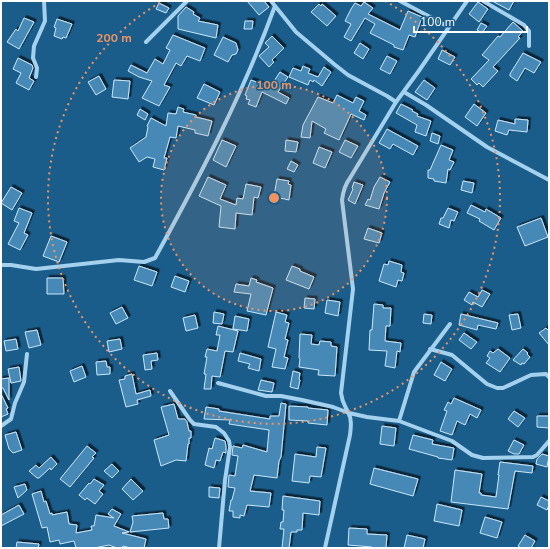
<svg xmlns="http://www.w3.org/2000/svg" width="550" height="549" font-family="'Nunito Sans',sans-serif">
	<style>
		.building { fill: #4689b6; stroke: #cae7fa; filter: url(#shadow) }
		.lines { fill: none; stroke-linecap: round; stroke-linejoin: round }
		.street { stroke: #a4d1ee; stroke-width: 4 }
		.ring { fill: none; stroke: #f09361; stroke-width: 2; stroke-dasharray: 2 4 }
		.centre { fill: #f09361; stroke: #1a5d8b; stroke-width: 2 }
		.ring-label { font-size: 12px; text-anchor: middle; font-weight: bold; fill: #f09361; stroke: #1a5d8b; stroke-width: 3; stroke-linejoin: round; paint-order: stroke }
	</style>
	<defs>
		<filter id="shadow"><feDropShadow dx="2.5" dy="-2.5" stdDeviation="0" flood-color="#0009"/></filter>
	</defs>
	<rect width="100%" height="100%" fill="#1a5d8b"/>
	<!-- building -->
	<path class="building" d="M247,1h17l5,6 -10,8z
		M492,1h22l-5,9z
		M364,2l9,6 -5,6 32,16 8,-19 14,6 -7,20 -6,-2 -6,15 -9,-3v-2l-24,-12 5,-9 -10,-6 -14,23 -7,-4 7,-13 -6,-3 6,-12 4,-6 6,3z
		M478,2l10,7 -9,13 -10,-8z
		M159,3l10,5 -3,5 -10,-4z
		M319,4l2,2 1,-2 14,12 -9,10 -16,-14z
		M186,7l8,5 -1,2 7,4 -2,3 20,4 -2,13 -38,-9v-13z
		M24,18l10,4 -15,27 -12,-7 9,-13 2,2z
		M57,19l15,5 -6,14 -3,-1 -1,2 -8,-3 2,-8 -2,-1z
		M245,21h8l-1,8h-8z
		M513,22l10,9 -5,6 2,1 -27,29 5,4 -15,16 -4,-4 -2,2 -6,-6 18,-19 -7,-5 16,-19 2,1z
		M481,23l6,3 -5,7 -5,-3z
		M173,35l32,13 -5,13 -13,-5 -6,10 -5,-3 -12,22 6,2 -11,19 -17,-8 10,-17 -13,-4 -11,-6 3,-6 16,8 8,-14 8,5 7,-14 -4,-2z
		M272,36l12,12 -12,12 2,2 -5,5 -10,-11 10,-9 -4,-4z
		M223,37l13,6 2,7 -2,4 -4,1 -4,7 -14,-7z
		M360,43l9,6 -6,10 -9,-6z
		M442,50l13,7 -5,8 -12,-6z
		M523,53l18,9 -7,11 -9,-5 -8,13 -7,-5v-2z
		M387,56l10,5 -7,13 -10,-5z
		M18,58l14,7 1,3 -4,10 5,3 -5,9 -13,-7 5,-10 -8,-4z
		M303,66l7,3 -2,4 10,4 6,-10 7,5 -9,14 -8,-6 -1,2 -3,-2 -2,5 -19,-8 4,-9 8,3z
		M280,72l8,5 -10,15 11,6 -3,6 -24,-12 -6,15 -8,-3 2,-4 -4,-1 1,-3 -2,-1 6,-15 19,7z
		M99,76l7,13 -10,6 -8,-13z
		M114,80l16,1 -2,18 -16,-2z
		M424,80l11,8 -8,12 -12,-8z
		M204,84l16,8 -6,13 -17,-7z
		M337,95l16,8 3,-6 8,4 -5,10 7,4 -2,5 -13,-6 -12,26 -15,-7 2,-4 -14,-8 -2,17 -9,-1 2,-12 15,-28 15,6z
		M401,104l12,6 -1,1 6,3 -1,2 14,5 -5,15 -11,-4 2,-7 -21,-12z
		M474,104l12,9 -9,13 -12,-9z
		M178,107l6,2 -1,3 13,3v2l16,4 -4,15 -13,-3v-3l-17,-4 -2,12 -6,-1 -6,21h3l-3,12 -11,-3 2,-8 -8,-2 -8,5 -9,-14 16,-11 2,-10 -1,-1 4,-8 15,8 2,-13 8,1z
		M140,109l8,5 -3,6 -8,-5z
		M515,119l13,1 -1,12 -18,-2 -2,5 -12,-4 3,-11 17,4z
		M387,129l31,17 -5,9 -20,-11 -3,5 -11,-6z
		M432,133l8,3 -2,8 -8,-3z
		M222,140l14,6 -10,21 -13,-7z
		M286,140l12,2 -2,10 -11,-1z
		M345,140l13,6 -7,12 -12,-6z
		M441,145l12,5 -4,10 5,2 -4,8 -2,-1 -2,14 -12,-2v-2l-6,-1v-8h2z
		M319,147l13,5 -7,16 -12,-5z
		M291,161l7,4 -4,7 -7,-3z
		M208,177l18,8 -6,14 16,6 1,-7 6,1 3,-15 15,3 -3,11 -4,-1 -2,18 -16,-2 -1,16 -16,-2 2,-21 -22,-10z
		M380,177l10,5 -6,11 -5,16 -14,-4 3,-6 2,1 4,-13z
		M277,179l12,2 -1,3 3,1 -2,15 -14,-3 -1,-1z
		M463,181l11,2 -2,10 -11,-3z
		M354,182l9,3 -8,19 -7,-4 5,-11 -1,-1z
		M11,187l11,6 -10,17 -11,-7z
		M471,205l14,7 1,-3 15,9 -7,12 -15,-9 1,-2 -13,-6z
		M19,208l13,5 -8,20 4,2 -8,15 -12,-6 11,-21 -5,-2z
		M448,208l10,4 -4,9 -3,-1 -2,8 -10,-4 2,-6h2z
		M541,218l7,19 -23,9 -8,-19z
		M368,228l14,5 -3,10 -15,-4z
		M51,236l16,6 -8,20 -16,-6z
		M389,261l13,4 -1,7 3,1 -2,8 -4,-1 -2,7 -17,-6 5,-17 4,1z
		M139,266l18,6 -5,14 -18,-6z
		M292,266l8,3v2l14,6 -5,12 -23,-9z
		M175,276l14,5 -4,11 -14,-5z
		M47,278h16l1,16h-17z
		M251,278l6,2 -1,2 17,6 -7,27 -19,-4 4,-17 -17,-2 2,-8 13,2z
		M482,290l8,4 -8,13 -9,-5 -1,3 -8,-5 5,-8 9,5z
		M305,298l10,1 -1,10 -10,-1z
		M327,300l13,2 -2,14 -13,-3z
		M374,304l9,1v3h8l-1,18h-4l-1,15 16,2 -1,9 -3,-1 -2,17 -10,-2 2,-15 -18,-1 1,-20h2z
		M122,307l6,11 -12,6 -6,-11z
		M214,312l10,2 -2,10 -9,-1z
		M276,312l11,3 -2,7 4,1 -4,16 3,1 -4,17 4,1 -3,11 -13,-2 4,-18 -8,-2z
		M424,314l8,1 -1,9 -8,-1z
		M461,314l37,9 -2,6 -18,-4 -1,5 -18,-5z
		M518,314l3,14 -9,2 -3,-15z
		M195,315l3,13 -12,3 -3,-13z
		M235,316l14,3 -2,12 -14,-2z
		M218,326l20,5 -5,21 -8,-1 -5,26 -8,-1 -1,13h-7l2,-15h-2l3,-17h-2l2,-8 10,2 3,-16h-4z
		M546,328l3,3v14l-10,-12z
		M37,330l4,15 -12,3 -4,-16z
		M464,333l13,9 -6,7 -12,-9z
		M300,334l12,1 -1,9 8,1 1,-4 11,1v4l6,1 -2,29 -17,-1 1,-5 -20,-3 1,-8 -1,-1z
		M16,339l2,10 -12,2 -2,-10z
		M120,339l2,10 -13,3 -2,-11z
		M498,349l12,9 -10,14 -14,-9 4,-5 -3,-2 3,-5 3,2z
		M523,349l5,4 -1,1 3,3 -6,7 -2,-1 -1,2 -8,-5z
		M157,353l1,7 -7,1 1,8 -7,1 -2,-15z
		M240,353l21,6 -2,12 -11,-3 2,-4 -12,-3z
		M106,361l1,6h3v7l-13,1 -1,-13z
		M441,362l11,7 -7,12 -11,-6z
		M82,366l4,11 -12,5 -4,-11z
		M19,367l2,14 -10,2 -3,-14z
		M293,371l7,2 -1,6 1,1 -2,9 -8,-2z
		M132,374l4,20 14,-4 1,6 -14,4 1,4 -12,3 -7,-27 6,-1v-3z
		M9,378v22l-6,-12h-2v-9z
		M261,380l13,3 -2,9 -14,-2z
		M1,394l7,14 -2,1 2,5 -7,3z
		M454,398l27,12 -4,8 -7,-4 -5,11 -8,-4 -5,14 -12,-4 7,-20 -3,-1 4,-8 3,2z
		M281,403l5,1 -5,53 -2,4 -2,17 -23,-3 -4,16 21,2 -2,14 -22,-2 -3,11 -4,-1v3l-7,-1v-6h-4l2,-11h1l3,-12 -7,-1 1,-12 6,1 3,-20 -6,-1 1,-9 9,2 1,-3 24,7 2,-22 -40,-6 1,-4 -26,-1 2,-12 13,2v2l51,8v-3h9z
		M174,404l4,15h7l2,3 2,9h2v7h-2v6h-1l-2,17 -10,-1 -15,6 -7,-26 15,-5 -8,-28z
		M289,406l19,1v1l20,2 -1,15 -19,-2v-2l-19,-1z
		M514,411l11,7 -7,9 -10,-8z
		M537,416h12v12l-12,-1z
		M382,426l14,2 -2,18 -14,-2z
		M16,432l6,18 -9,3 -4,-4 -4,-14z
		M413,435l20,5 -1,4 22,4 -2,12 -14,-2v-1l-29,-8z
		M215,438l10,3 1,6v6l-3,-1 -3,9 -4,-1 -2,8 -9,-3 4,-17 3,1z
		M514,440l10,5 -5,9h-5l-6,-3z
		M87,446l9,7 -4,4 2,1 -24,29 -10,-8z
		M317,447l9,1 -5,29 -11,-1 -1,7 -17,-2 3,-27 21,3z
		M542,454l7,2 -2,11 -11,-3 1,-5z
		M51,457l6,7 -6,6 -1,-2 -11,10h-2l-8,-7 7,-6 3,3z
		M500,462l33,4 -1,7 -17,-2 -7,38 -57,-7 4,-32 27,4 -3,19h2v2l15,2 3,-22h-1z
		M112,464l7,7 -7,7 -8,-7z
		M374,468l44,11 -5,17 -43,-12z
		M94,479l10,6 -5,6 4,3 -8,10 -8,-6 -2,2 -6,-5 10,-12 1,1z
		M131,479l12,12 -10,9 -11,-11z
		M25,484l2,6 -9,8 -4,-11z
		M209,487l11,1 -1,10 -10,-1z
		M41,491l3,11 2,-1 4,13 2,-1v2l15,-3 2,12 8,1 -1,8 16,-3 -1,-4h3l2,-11 18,3 -6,-4 4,-5 9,5 -7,12 15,6 -7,1 24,6 -2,9h-13l-8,-2 -1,2h-5l-8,-3 -15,3h-18l-2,-7 -14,3 -1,-4 -9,2 -3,-15 -5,1 -10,-34z
		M283,496l37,5 -1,14 -16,-2 -1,17h-5v2h-6l-2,16h-7l2,-19h-4l1,-7h2l1,-12h-2z
		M541,497l8,4v4l-2,5 -10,-5z
		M437,504l25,6 -3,16 -25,-5z
		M19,505l5,9 -23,12v-11z
		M163,513l1,6h4l1,9 -39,4 3,-10 -1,-6z
		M485,517l17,5 -5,16 -17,-5z
		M349,528l18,1v5l20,1 -1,13h-14v-1l-24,-2z
		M407,535l18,4 -2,9h-19z
		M525,535l10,6 -4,7h-10l-3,-2z
		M17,542l22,2 -1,4h-22z"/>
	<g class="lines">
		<!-- street -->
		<path class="street" d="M271,1l25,31 38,32 14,11 39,21 9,6
			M400,1l49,26
			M483,1l41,24 5,6v15
			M146,42l41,-41
			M36,77l1,-9 -4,-10 1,-12 11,-25 -1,-20
			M404,92l22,13 61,42 62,33
			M1,265h10l25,4 83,-9 25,2 11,-4c45,-82 88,-164 120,-252
			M430,349l22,6 35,29 10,4h6l28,-13 15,-1 3,3
			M218,383l48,13h15l21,4 31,7 16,6 18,4 32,4 53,20 20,14 11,3 50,-1 4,-2 12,-14
			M170,391l20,29 4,4 22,3 8,6 5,8 1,6 -5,33 -6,68
			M399,421l15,-49 36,-48
			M1,426l10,-7 4,-16 9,-21 3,-28
			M325,548l25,-113c1,-8 2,-16 -2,-23 -4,-8 -6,-10 -7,-19l12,-104 -11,-89c1,-9 3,-15 8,-22l46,-76 22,-30 49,-71"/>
	</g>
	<!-- distance rings -->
	<circle cx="274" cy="198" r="113" fill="#f09361" fill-opacity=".12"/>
	<g class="ring">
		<circle cx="274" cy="198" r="113"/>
		<path d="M385 1A226 226 0 1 1 163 1"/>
	</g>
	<circle cx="274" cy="198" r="6" class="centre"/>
	<g class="ring-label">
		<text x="114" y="42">200 m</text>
		<text x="274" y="89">100 m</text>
	</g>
	<!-- border -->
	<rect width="550" height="549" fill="none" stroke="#ffffff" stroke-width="4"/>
	<!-- scale -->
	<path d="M414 26v6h113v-6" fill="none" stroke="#ffffff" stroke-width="2"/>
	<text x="420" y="26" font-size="12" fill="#ffffff" stroke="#1a5d8b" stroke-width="3" paint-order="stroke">100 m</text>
</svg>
